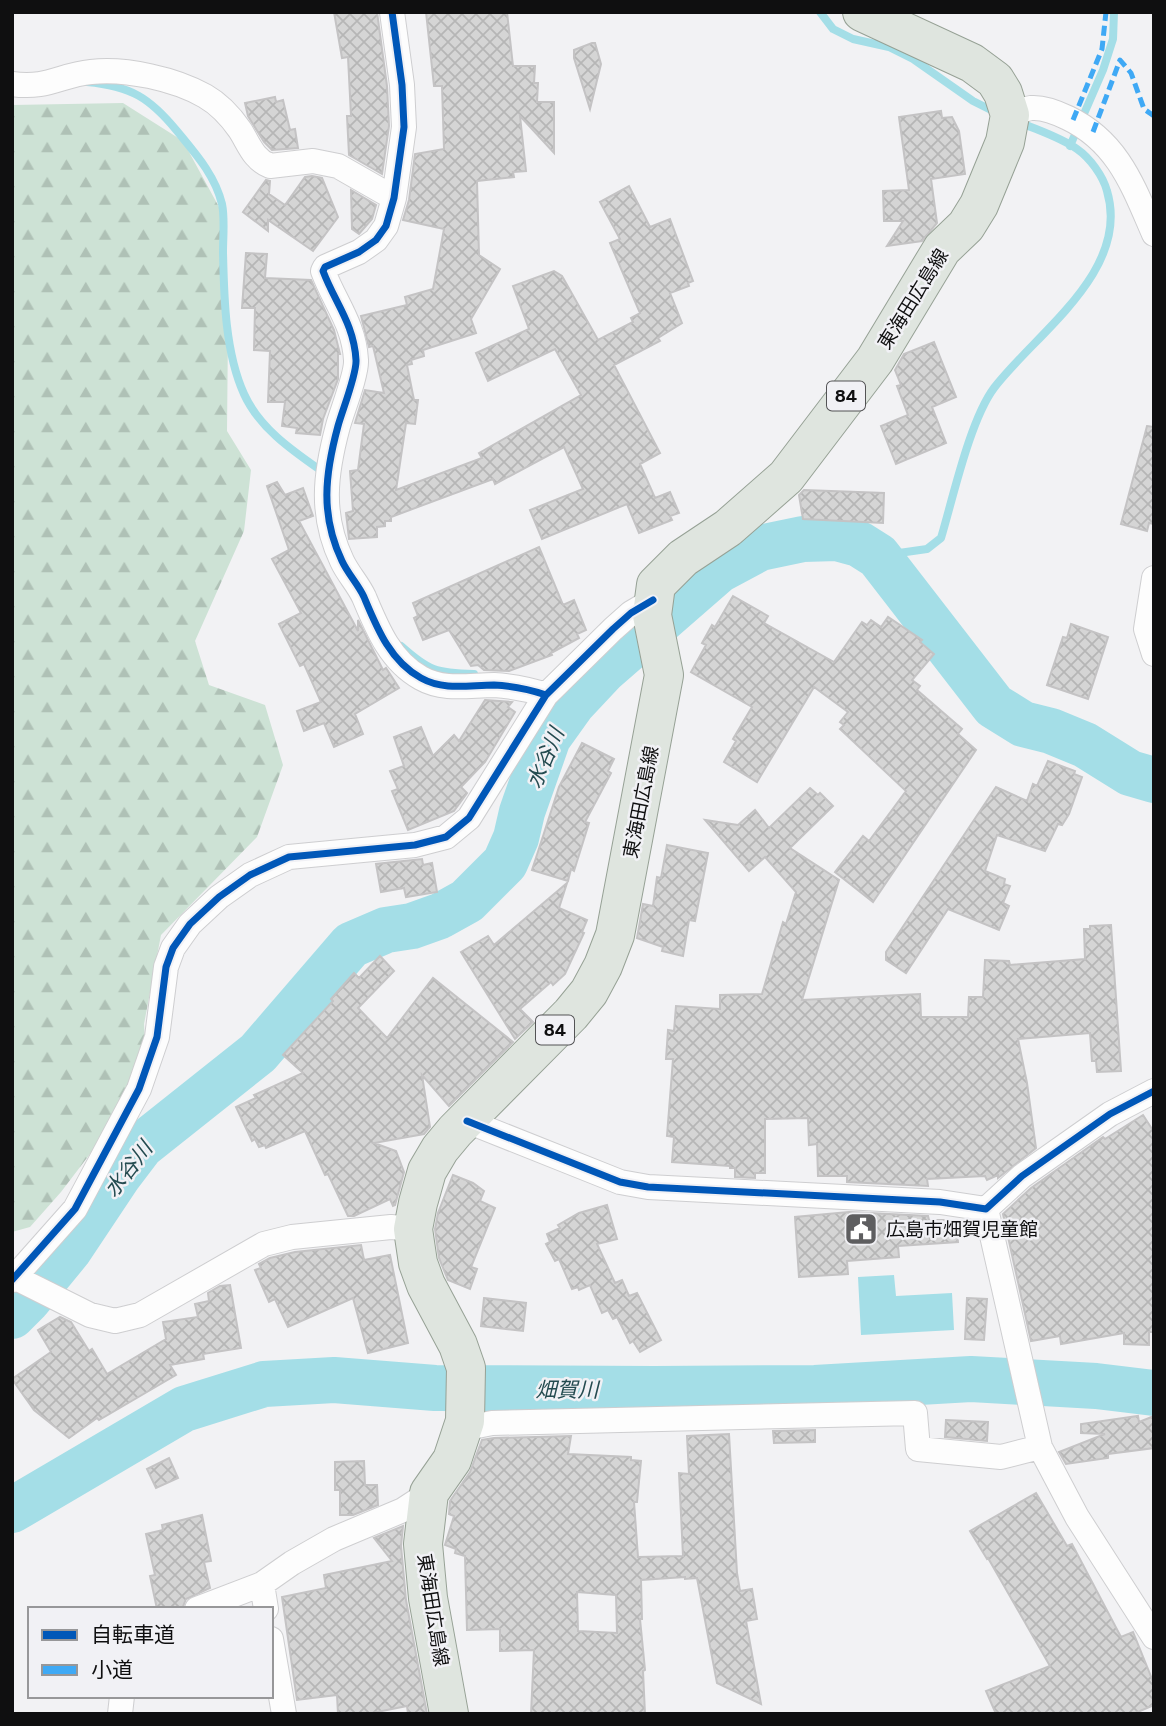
<svg xmlns="http://www.w3.org/2000/svg" width="1166" height="1726" font-family="Figtree,'Noto Sans JP',sans-serif">
	<style>
		.forest { fill: url(#forest-firs) }
		.water { fill: #a4dee7 }
		.lines { fill: none; stroke-linecap: round; stroke-linejoin: round }
		.stream { stroke: #a4dee7; stroke-width: 8 }
		.river { stroke: #a4dee7; stroke-width: 46 }
		.building { fill: url(#building-cross-hatch); stroke: #c4c3c4; stroke-width: 2; fill-rule: evenodd }
		.street-casing { stroke: #ceced0; stroke-width: 26 }
		.primary-casing { stroke: #96a195; stroke-width: 40 }
		.street { stroke: #fdfdfd; stroke-width: 24 }
		.primary { stroke: #dfe5df; stroke-width: 38 }
		.quiet { stroke: #3fa9f5; stroke-width: 5; stroke-dasharray: 10 5; stroke-linecap: butt }
		.cycleway-casing { stroke: #f1f1f5; stroke-width: 11 }
		.cycleway { stroke: #0057b8; stroke-width: 7 }
		.labels { text-anchor: middle; dominant-baseline: central; stroke-width: 5; stroke-linejoin: round; paint-order: stroke }
		.shield { fill: #f1f1f5; stroke: #535355; stroke-width: 2 }
		.shield-label { font-size: 18px; font-weight: bold; fill: #0f0f10 }
		.street-label { font-size: 19px; fill: #0f0f10; stroke: #f1f1f5 }
		.poi-label { font-size: 19px; fill: #0f0f10; stroke: #f1f1f5; text-anchor: start }
		.water-label { font-size: 21px; font-style: italic; fill: #244b50; stroke: #f1f1f5 }
	</style>
	<defs>
		<pattern id="forest-firs" width="22" height="20" patternUnits="userSpaceOnUse" patternTransform="scale(1.75)"><rect width="22" height="20" fill="#cde2d5"/><path d="M5 1l3.5 6h-7zM16 11l3.5 6h-7z" fill="#afc1b6"/></pattern>
		<pattern id="building-cross-hatch" width="8" height="8" patternUnits="userSpaceOnUse" patternTransform="scale(1.75)"><rect width="8" height="8" fill="#d5d5d5"/><path d="M0 0l8 8M0 8l8-8" fill="none" stroke="#b6b6b6"/></pattern>
	</defs>
	<rect width="100%" height="100%" fill="#f2f2f4"/>
	<!-- forest -->
	<path class="forest" d="M123,103l60,38 42,77 3,112 -1,101 24,39 -7,61 -49,110 14,44 56,20 18,60 -26,72 -96,98 -17,89 2,38 -53,88 -32,42 -31,35 -18,5v-1127z"/>
	<!-- water -->
	<path class="water" d="M894,1275l2,21 56,-3 2,37 -93,5 -3,-58z"/>
	<g class="lines">
		<!-- stream -->
		<path class="stream" d="M820,12l13,17 20,10 36,8 24,12 60,42 24,12
			M87,82c44,4 63,16 90,49 18,22 38,44 45,73 3,14 1,33 1,48 1,45 2,100 21,142 16,35 49,57 79,78
			M1070,146l33,-76 10,-31 1,-27
			M878,556l49,-7 14,-11c12,-40 29,-118 53,-150 42,-55 137,-117 113,-197 -4,-15 -17,-33 -30,-42 -17,-12 -40,-19 -58,-27
			M401,646c28,25 35,27 73,28
			M563,685l23,4"/>
		<!-- river -->
		<path class="river" d="M12,1316l16,-16 41,-50 50,-75 22,-29 117,-93 93,-108 35,-15 26,-4 28,-10 27,-15 38,-38 11,-25 6,-26 26,-74 25,-35 30,-32 116,-101 41,-22 43,-9 34,-1 22,6 19,12 116,150 29,18 28,7 34,14 45,28 24,7
			M12,1510l172,-101 80,-25 70,-4 101,8 219,1 161,-1 156,-9 125,7 58,7"/>
	</g>
	<!-- building -->
	<path class="building" d="M334,12h43l10,74 2,40 -7,48 -33,-19 -2,-39h4l-3,-59 -6,1z
		M426,12h81l6,54h22l-1,17h4l-1,19h17v51l-34,-37 6,55 -13,1 1,5 -37,4 2,74 21,14 -29,50 5,14 -53,17 1,6 -13,4 1,4 -5,1 7,35h4l-3,24 -9,-1 -10,67 86,-32 -3,-5 102,-58 -26,-46 -67,32 -12,-28 53,-24 -16,-43 41,-15 8,5 36,64 35,-18 -2,-4 9,-5 -30,-70 10,-4 -20,-37 29,-16 21,41 20,-8 23,62 -5,2 1,3 -19,7 12,30 -24,15 2,3 -46,24 46,88 -20,11 15,34 15,-6 9,21 -9,3 2,4 -33,13 -12,-29 -85,35 -12,-29 53,-21 -19,-42 -69,37 -2,-5 -102,38v4h-6v5l-8,1v10l-28,2 -3,-26 7,-2 -3,-40 8,-1 6,-46 -9,-1 10,-33 19,3 -11,-47 -4,1 -8,-31 46,-11 -2,-8 28,-8 11,-60 -41,-9 6,-20 6,-46 29,-5 -2,-63h-8z
		M592,43h3l6,21 -11,45 -16,-51v-8z
		M275,97l1,5 7,-2 7,30 5,-1 3,19 -26,2 -8,-8 -16,-26 -3,-13z
		M941,111l1,7 10,-1 7,14 6,43 -34,5 6,44 -15,18 -35,5 16,-25h-19l-1,-30 26,-1 -10,-73z
		M312,176l10,2 16,39 -25,34 -45,-31v11l-25,-19 23,-32 4,1 -1,13 16,11 20,-28z
		M351,190l25,15 -4,14 -13,15 -7,-5z
		M246,253l21,1 -2,24 46,2 23,50 6,24h-2v25l-15,40 -3,16 -24,-2 1,-5 -15,-2 3,-24h-17l2,-51 -16,-1 1,-42h-13z
		M934,342l22,55 -24,10 14,36 -50,21 -15,-38 27,-11 -11,-29 4,-1 -6,-15 9,-16z
		M1147,426l7,1v97l-5,-1 -2,8 -26,-7z
		M277,482l8,13 18,-7 10,28 -14,5 59,110v-11l25,50 3,-2 13,20 -44,26 8,20 -29,13 -10,-24 -20,8 -7,-20 24,-9 -17,-38 -4,2 -21,-42 22,-11 -29,-54 17,-9 -22,-64z
		M804,490l80,3 -1,30 -80,-4 -4,-24z
		M539,547l24,58 11,-5 12,30 -9,4 2,4 -28,15 1,2 -43,16 -25,-1 -6,-5 -7,1 -22,-36 -26,10 -9,-22 4,-2 -5,-13z
		M733,596l35,20 -4,7 70,39 28,-40 5,3 4,-5 10,7 7,-10 34,23 -2,2 14,12 -22,26 8,6 -3,4 45,39 -4,5 18,16 -103,152 -38,-30 28,-36 6,5 37,-50 -66,-62 4,-4 -4,-3 8,-10 -34,-25 -57,95 -33,-20 12,-21 -3,-2 19,-32 -61,-35 15,-27 -4,-2 10,-18 3,2z
		M1071,624l37,13 -20,62 -41,-14 16,-48 4,1z
		M485,700l27,2 -4,5 7,5 -30,50 -24,25 6,6 -13,18 -46,19 -16,-39 6,-2 -8,-18 14,-5 -10,-29 27,-10 12,29 21,-21 5,6z
		M582,743l32,16 -6,12 3,2 -26,49 4,1 -15,48 -3,-2 -3,12 -36,-11 27,-83z
		M1048,761l27,10 -1,3 8,3 -13,37 -7,11 -4,-1 -13,27 -48,-16 -12,36 20,8 -1,5 6,2 -7,17 6,3 -10,24 -51,-21 -42,64 -20,-13v-8l110,-165 31,14 6,-17 4,2z
		M810,788l8,7 2,-2 13,13 -43,42 49,32 -37,120 118,-6 1,23h47l1,-20h14l2,-37 24,1 1,4 75,-6 -1,-30h6v-3l21,-1 10,146 -24,1 -1,-11h-4l-2,-28 -72,6 9,44 9,65 -38,30v-3l-11,5 -2,-4 -58,3 1,7 -81,-4v-6h-29l-1,-32 -8,1 -1,-27 -43,1v54h-10v5l-20,-1v-9h-5v-2l-58,-4 2,-25 -7,-1 6,-77h-7l2,-29 6,1 2,-25 44,3v-14l42,-1 21,-72 3,2 10,-32 -31,-35 -16,14 -44,-51 33,5 17,-15 14,18z
		M667,845l41,8 -13,68 -6,-1 -6,36 -21,-5 1,-4 -26,-9 6,-34 10,2 4,-29 4,1z
		M422,859l1,6 9,-2 5,29 -31,5 -2,-9 -23,4 -5,-28z
		M567,883l-8,25 28,12 -5,12 2,1 -19,41 -12,11 -2,-3 -31,27 13,13 -18,17 -54,-87 27,-16 6,9z
		M380,956l14,15 -36,37 29,30 46,-60 80,64 -64,64 -27,-31 8,52 -6,7 -50,9 22,8 8,21 -9,33 -2,1 -3,-7 -36,17h-6l-20,-42 -3,1 -20,-44 -39,17 -1,-3 -6,2 -4,-8 -3,2 -16,-34 20,-9 -2,-3 49,-22 -20,-18 50,-54 -2,-2 23,-26 5,5z
		M1143,1115l11,17v200h-5v13l-25,-1v-11l-63,11 -1,-8 -29,5 -28,-127 28,-26 72,-51 2,2z
		M453,1175l20,8 11,8 -4,10 15,7 -24,59 6,2 -7,20 -22,-9 -9,-22 -4,-29 3,-16z
		M607,1205l10,34 -20,5 18,39 7,-3 7,16 8,-3 24,47 -21,12 -7,-11 -3,2 -13,-26 -4,2 -5,-9 -6,3 -12,-28 -11,5 -1,-3 -6,2 -13,-30 -4,2 -9,-17 4,-2 -3,-8 13,-6 -2,-3 21,-12z
		M849,1212l79,4 1,4h27l2,22 -60,4 1,11 -52,4 1,13 -49,3 -4,-60z
		M361,1245l3,15 26,-5 18,88 -40,10 -15,-55 -65,29 -13,-28 -6,3 -14,-32 6,-2 -2,-4 11,-6 25,-6z
		M230,1285l11,63 -38,6 1,5 -34,6 6,10 -77,45 -2,-2 -28,20 -35,-28 -22,-31 39,-27 -13,-22 22,-13 11,5 18,29 3,-2 15,25 59,-35 -3,-17 35,-5 -3,-13 14,-3 -1,-8 12,-7z
		M484,1298l42,5 -3,28 -42,-5z
		M967,1298l20,1 -3,41 -19,-1z
		M1138,1416l1,6 15,-6v32l-46,6v4l-42,6 -7,-12 46,-18 -24,-1v-9z
		M946,1420l42,2 -1,19 -42,-4z
		M815,1430v12l-41,1 -1,-12z
		M729,1434l8,139 3,18 12,-2 5,30 -11,2 15,83 -44,-21 -20,-105 -12,1v-2l-44,3 1,39h-2l5,51 -2,1 2,43h-114l3,-64 -34,1v-22l-33,1 -2,-74 -10,-3 1,-4 -11,-4 9,-29 -5,-2 1,-13 20,-29 12,-32 12,-2 77,-2 -3,18 63,3v3l10,1 -4,41h-3l4,55 45,-1 -4,-83 10,1 -2,-38zM577,1592l39,3 1,38 -39,-2z
		M169,1458l9,20 -22,10 -9,-19z
		M364,1461l1,24h12l1,20 -25,10h-13v-25h-5v-28z
		M1036,1493l31,53 5,-2 49,93 12,-5 21,52v21l-21,9h-137l-10,-23 64,-25 -62,-108 -1,1 -17,-28z
		M202,1515l9,46 -7,1 6,26 -24,11 -4,10h-25l-7,-33 5,-1 -9,-41 17,-4 -1,-5z
		M403,1526l-2,20 5,54 21,114h-19l-1,-8 -40,8h-29l-1,-19 -40,5 -15,-103 44,-9 -2,-13 68,-14 -18,-23z"/>
	<g class="lines">
		<defs>
			<path id="street" d="M392,12l10,73 2,42 -10,71 -8,28 -10,14 -17,12 -34,15 -2,4c12,32 31,53 33,89 1,14 -14,51 -18,66 -13,48 -18,89 4,135 6,13 16,23 22,36 13,31 26,64 57,81 23,13 48,7 73,7 18,1 34,4 52,10
				M12,84c36,5 48,-9 79,-12 35,-4 84,7 114,24 14,8 26,21 35,34 9,14 13,29 30,36l43,-5 25,5 56,32
				M1010,115c6,-2 14,-6 21,-7 12,-1 27,5 37,10 50,24 65,68 86,116
				M1154,578l-8,51 8,25
				M467,1121l153,61 28,5 292,15 46,7 36,-33 88,-62 44,-23
				M986,1209l54,238 37,70 77,120
				M12,1276l78,39 25,6 25,-6 124,-71 28,-7 99,-10 22,2
				M12,1280l63,-71 64,-120 18,-52 9,-70 7,-19 17,-24 29,-27 31,-22 39,-18 126,-12 31,-8 23,-19 77,-123 67,-66 18,-16 22,-13
				M462,1429l30,-6 423,-10 3,36 83,8 39,-10
				M262,1584l4,25
				M197,1609l65,-25 30,-21 42,-24 69,-29 26,-17
				M271,1639l13,75
				M120,1714l2,-18"/>
			<path id="primary" d="M449,1714l-21,-116 -5,-54 6,-51 23,-33 13,-39 1,-53 -8,-23 -32,-60 -8,-22 -5,-34 5,-26 9,-32 13,-22 15,-18 116,-117 18,-22 14,-26 12,-31 49,-260 -12,-60 4,-30 27,-27 45,-30 58,-51 89,-117 67,-111 24,-23 13,-21 26,-63 5,-27 -7,-22 -8,-13 -23,-17 -110,-51"/>
		</defs>
		<!-- street casing -->
		<use href="#street" class="street-casing"/>
		<!-- primary casing -->
		<use href="#primary" class="primary-casing"/>
		<!-- street -->
		<use href="#street" class="street"/>
		<!-- primary -->
		<use href="#primary" class="primary"/>
		<!-- quiet -->
		<path class="quiet" d="M1073,120l29,-71 4,-37
			M1093,132l27,-72 11,13 13,36 10,7"/>
		<defs>
			<path id="cycleway" d="M392,12l10,73 2,42 -10,71 -8,28 -10,14 -17,12 -34,15 -2,4c12,32 31,53 33,89 1,14 -14,51 -18,66 -13,48 -18,89 4,135 6,13 16,23 22,36 13,31 26,64 57,81 23,13 48,7 73,7 18,1 34,4 52,10
				M467,1121l153,61 28,5 292,15 46,7 36,-33 88,-62 44,-23
				M12,1280l63,-71 64,-120 18,-52 9,-70 7,-19 17,-24 29,-27 31,-22 39,-18 126,-12 31,-8 23,-19 77,-123 67,-66 18,-16 22,-13"/>
		</defs>
		<!-- cycleway casing -->
		<use href="#cycleway" class="cycleway-casing"/>
		<!-- cycleway -->
		<use href="#cycleway" class="cycleway"/>
	</g>
	<!-- icons -->
	<defs>
		<symbol id="civic-square" viewBox="-11 -11 22 22"><rect x="-9" y="-9" width="18" height="18" rx="4" fill="#5e5e60" stroke="#f1f1f5"/><path d="M-.6-6.5H3V-4.5H.6V-3L4-1V1h2V6H-6V1h2V-1L-.6-3ZM-1.2 2.5V6h2.4V2.5Z" fill="#fff"/></symbol>
	</defs>
	<g fill-rule="evenodd">
		<use href="#civic-square" x="842" y="1210" width="38" height="38"/>
	</g>
	<g class="labels">
		<!-- shield labels -->
		<g class="shield">
			<rect x="827" y="381.5" width="38" height="29" rx="5"/>
			<rect x="536" y="1015.5" width="38" height="29" rx="5"/>
		</g>
		<g class="shield-label">
			<text x="846" y="396">84</text>
			<text x="555" y="1030">84</text>
		</g>
		<!-- street labels -->
		<g class="street-label">
			<text transform="translate(913 299) rotate(-58)">東海田広島線</text>
			<text transform="translate(641 802) rotate(-79)">東海田広島線</text>
			<text transform="translate(433 1610) rotate(81)">東海田広島線</text>
		</g>
		<!-- poi labels -->
		<g class="poi-label">
			<text x="886" y="1229">広島市畑賀児童館</text>
		</g>
		<!-- water labels -->
		<g class="water-label">
			<text transform="translate(545 758) rotate(-67)">水谷川</text>
			<text transform="translate(128 1169) rotate(-52)">水谷川</text>
			<text x="567" y="1389">畑賀川</text>
		</g>
	</g>
	<!-- border -->
	<rect width="1166" height="1726" fill="none" stroke="#0f0f10" stroke-width="28"/>
	<!-- legend -->
	<rect x="28" y="1607" width="245" height="91" fill="#f1f1f5" stroke="#979799" stroke-width="2"/>
	<rect x="42" y="1630" width="35" height="10" fill="#0057b8" stroke="#979799" stroke-width="2"/>
	<text x="91" y="1642" font-size="21" fill="#0f0f10">自転車道</text>
	<rect x="42" y="1665" width="35" height="10" fill="#3fa9f5" stroke="#979799" stroke-width="2"/>
	<text x="91" y="1677" font-size="21" fill="#0f0f10">小道</text>
</svg>
